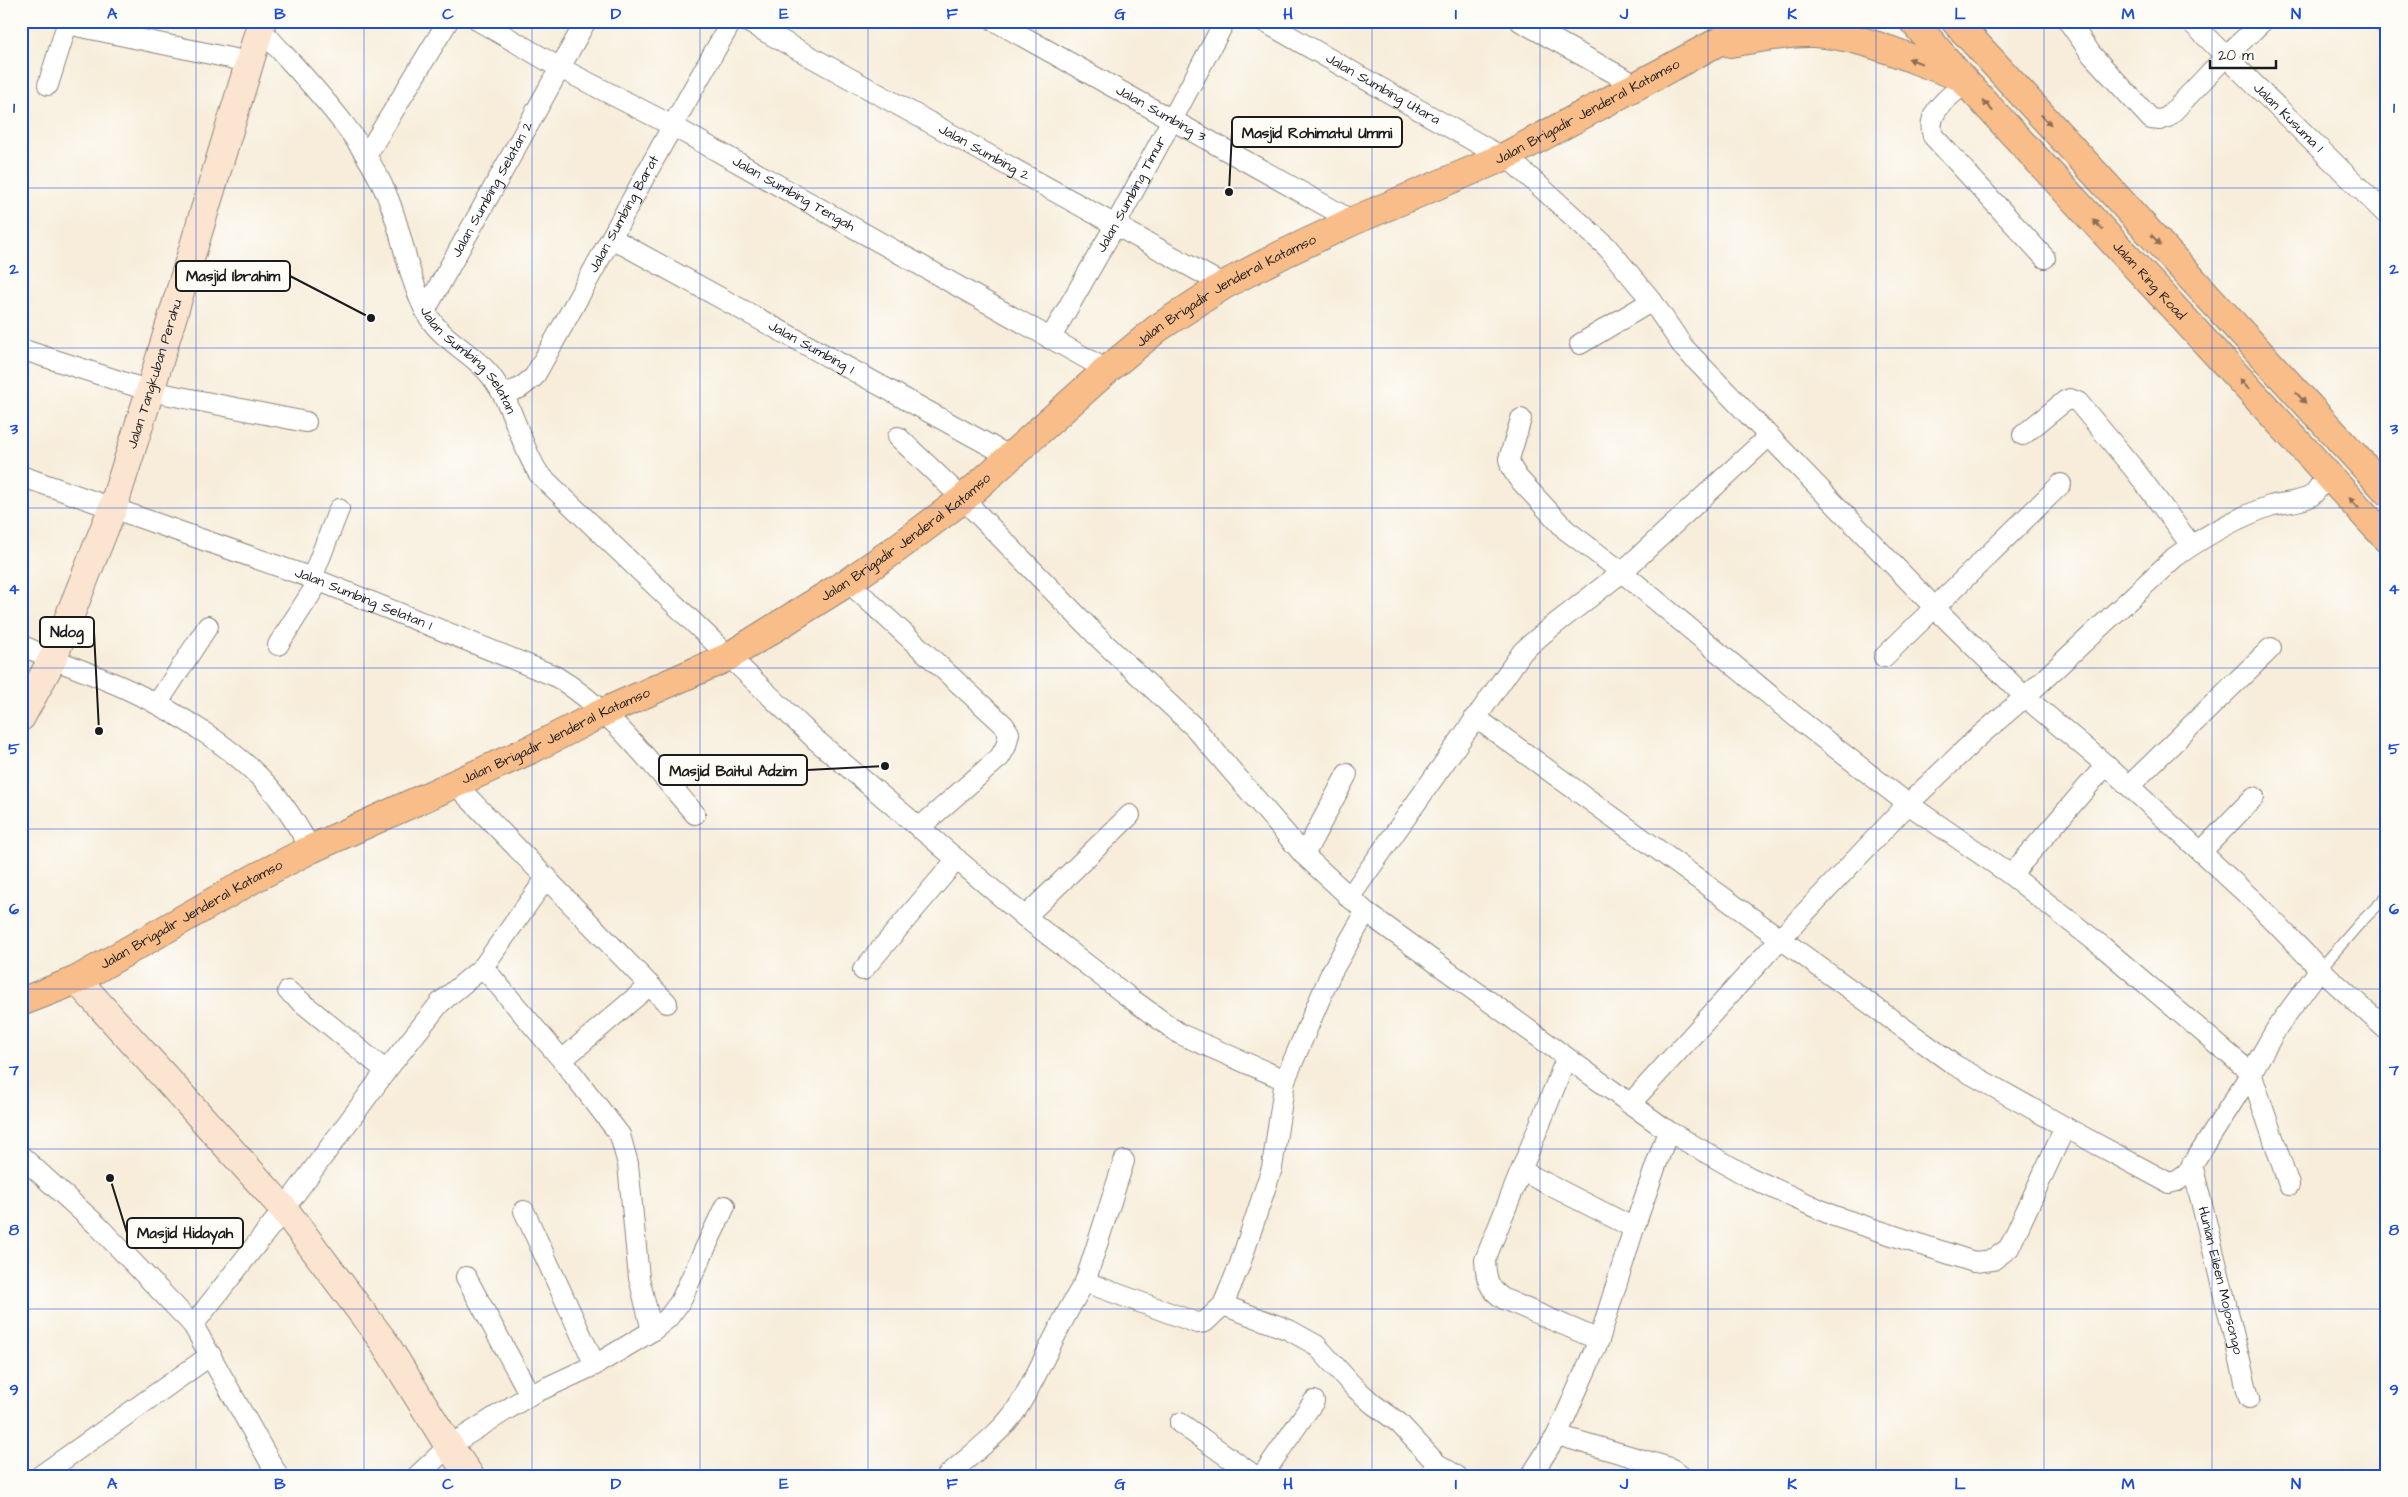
<svg xmlns="http://www.w3.org/2000/svg" width="2408" height="1497" font-family="'Architects Daughter',sans-serif">
	<style>
		.lines { fill: none; stroke-linecap: round; stroke-linejoin: round }
		.lane-casing { stroke: #8a847b; stroke-width: 12 }
		.street-casing { stroke: #8a847b; stroke-width: 22 }
		.secondary-casing { stroke: #8a847b; stroke-width: 30 }
		.highway-casing { stroke: #8a847b; stroke-width: 30 }
		.lane { stroke: #fff; stroke-width: 10 }
		.street { stroke: #fff; stroke-width: 20 }
		.secondary { stroke: #fce5d0; stroke-width: 28 }
		.highway { stroke: #f8bd89; stroke-width: 28 }
		.oneway { fill: #8a6c52 }
		.grid { fill: none; stroke: #1d4ed8; stroke-width: 1; stroke-opacity: 0.55 }
		.labels { text-anchor: middle; dominant-baseline: central; stroke-width: 4; stroke-linejoin: round; paint-order: stroke }
		.street-label { font-size: 14px; fill: #1c1c1c; stroke: #fdfcf7 }
		.leader { fill: none; stroke: #1c1c1c; stroke-width: 2 }
		.callout-dot { fill: #1c1c1c; stroke: #fdfcf7; stroke-width: 2 }
		.callout { fill: #fdfcf7; stroke: #1c1c1c; stroke-width: 2 }
		.callout-label { font-size: 15px; text-anchor: middle; font-weight: bold; fill: #1c1c1c }
		.neatline { fill: none; stroke: #1d4ed8; stroke-width: 2 }
		.grid-label { font-size: 16px; text-anchor: middle; font-weight: bold; fill: #1d4ed8 }
	</style>
	<rect width="100%" height="100%" fill="#fdfcf7"/>
	<filter id="ink" filterUnits="userSpaceOnUse"><feTurbulence type="fractalNoise" baseFrequency=".02" numOctaves="2"/><feDisplacementMap in="SourceGraphic" scale="10" xChannelSelector="R" yChannelSelector="G"/><feConvolveMatrix kernelMatrix="1 2 1 2 8 2 1 2 1" color-interpolation-filters="sRGB"/></filter>
	<filter id="wash" filterUnits="userSpaceOnUse"><feTurbulence type="fractalNoise" baseFrequency=".0096" numOctaves="4" result="noise"/><feDisplacementMap in="SourceGraphic" scale="20" xChannelSelector="R" yChannelSelector="G"/><feGaussianBlur stdDeviation="1.12" result="paint"/><feColorMatrix in="noise" values="0 0 0 0 0 0 0 0 0 0 0 0 0 0 0 0 0 1.4 0 .05"/><feComposite in="paint" operator="in"/></filter>
	<g filter="url(#wash)">
		<rect width="100%" height="100%" fill="#f7edda"/>
	</g>
	<g filter="url(#ink)">
		<g class="lines">
			<defs>
				<path id="lane" d="M2320,969l40,-46 27,-27"/>
				<g id="street">
					<path id="s1" d="M479,21l81,47 111,57 436,245"/>
					<path id="s2" d="M746,21l478,264"/>
					<path id="s3" d="M995,21l358,200"/>
					<path id="s4" d="M1263,21l239,136"/>
					<path d="M1520,21l116,64"/>
					<path d="M2068,21l24,34 59,64 9,1 8,-3 58,-61 37,-35"/>
					<path id="s5" d="M2190,21l197,194"/>
					<path d="M2383,21l4,5"/>
					<path d="M67,24l182,38"/>
					<path id="s6" d="M260,28c47,53 104,107 130,175 13,35 18,73 35,107 14,30 47,41 66,66 23,30 28,67 48,98l278,267 208,176 105,81 50,36 105,46"/>
					<path d="M1966,82c-16,15 -41,29 -33,54l112,122"/>
					<path d="M48,85l20,-64"/>
					<path d="M366,156l82,-135"/>
					<path d="M1506,156l101,91 45,54 32,47 251,260 90,89 81,68 95,87 53,49 66,68 67,61"/>
					<path id="s7" d="M613,239l398,218"/>
					<path id="s8" d="M425,311l161,-290"/>
					<path id="s9" d="M1050,339l66,-115 109,-203"/>
					<path d="M1580,344l72,-43"/>
					<path d="M21,349l129,42 156,31"/>
					<path id="s10" d="M504,394l16,-6 14,-11c67,-118 129,-238 198,-356"/>
					<path d="M1521,419l-12,40 2,8 7,11 48,52 56,42 180,150 106,82 103,71 92,72 148,126 38,112"/>
					<path d="M2023,435l42,-34 5,-2 8,3 56,67 57,76"/>
					<path d="M898,437l65,62 138,141 94,88 109,127 62,57 302,219 81,46 85,39 140,46 19,-2 16,-12 56,-121"/>
					<path id="s11" d="M21,476l291,102 243,98c57,34 97,89 140,138"/>
					<path d="M312,578l27,-69"/>
					<path d="M848,582l156,143 5,8 -3,13 -6,11 -81,71"/>
					<path d="M21,645c36,17 74,29 110,46 47,22 105,58 140,98 16,19 28,39 40,60"/>
					<path d="M278,645l41,-64"/>
					<path d="M1884,657l177,-173"/>
					<path d="M157,704l51,-78"/>
					<path d="M1475,717l478,347 112,63 104,56 8,-2 9,-6 65,-102 27,-47 42,-57"/>
					<path d="M456,785l211,218"/>
					<path d="M2129,786l142,-138"/>
					<path d="M2201,852l53,-55"/>
					<path d="M1304,855l43,-81"/>
					<path d="M2011,875l95,-110"/>
					<path d="M1349,898l174,-247 22,-19 77,-60 146,-135"/>
					<path d="M1025,917l105,-102"/>
					<path d="M483,967l79,93 58,75 8,29 11,114 13,53"/>
					<path d="M863,970l94,-111"/>
					<path d="M288,991l98,80"/>
					<path d="M1566,1059l-81,201c1,19 3,29 19,39l95,41"/>
					<path d="M562,1060l88,-75"/>
					<path d="M1630,1104l150,-165 128,-135 69,-66 48,-41 150,-140c28,-20 61,-39 95,-51 12,-4 30,-3 41,-10 7,-5 11,-15 16,-22"/>
					<path d="M21,1156l77,70 95,99 85,151"/>
					<path id="s12" d="M2192,1164l57,234"/>
					<path d="M1522,1171l112,57"/>
					<path d="M524,1211l71,154"/>
					<path d="M466,1277l64,118"/>
					<path d="M1085,1282l39,-121"/>
					<path d="M1223,1305l66,25 27,15 37,41 20,18 26,19 37,40 -5,13"/>
					<path d="M193,1325l91,-116 102,-138 54,-68 43,-36 64,-90"/>
					<path d="M1180,1423l75,53"/>
					<path d="M1557,1435l114,33 10,8"/>
					<path d="M1436,1463l21,13"/>
					<path d="M40,1476l171,-121"/>
					<path d="M417,1476l32,-30 81,-51 65,-30 57,-34 16,-13 12,-16 45,-96"/>
					<path d="M947,1476c22,-20 56,-44 71,-69 25,-40 40,-84 67,-125l112,41 8,-1 18,-17 17,-41 32,-96 13,-88 46,-107 35,-61"/>
					<path d="M1262,1476l52,-75"/>
					<path d="M1531,1476l26,-41 42,-95 35,-112 34,-97"/>
				</g>
				<g id="secondary">
					<path id="s13" d="M21,717l31,-57 61,-153 37,-116 112,-370"/>
					<path d="M77,980l207,229 100,133 65,104 21,30"/>
				</g>
				<g id="highway">
					<path id="s14" d="M1913,21l48,56 426,462"/>
					<path d="M1955,21l432,470"/>
					<path d="M1730,43c26,-4 56,-11 83,-10 51,2 98,27 146,43"/>
					<path id="s15" d="M21,1002l56,-22 176,-101 58,-30 223,-101 70,-36 124,-55 120,-75 48,-33 67,-50 144,-129 51,-42 66,-43 59,-31 70,-33 153,-65 251,-135"/>
				</g>
			</defs>
			<!-- lane casing -->
			<use href="#lane" class="lane-casing"/>
			<!-- street casing -->
			<use href="#street" class="street-casing"/>
			<!-- secondary casing -->
			<use href="#secondary" class="secondary-casing"/>
			<!-- highway casing -->
			<use href="#highway" class="highway-casing"/>
			<!-- lane -->
			<use href="#lane" class="lane"/>
			<!-- street -->
			<use href="#street" class="street"/>
			<!-- secondary -->
			<use href="#secondary" class="secondary"/>
			<!-- highway -->
			<use href="#highway" class="highway"/>
		</g>
		<!-- one-way arrows -->
		<defs><path id="oneway-solid" d="M-6-.8H1V-3.2L6.5 0L1 3.2V.8H-6Z" transform="scale(1.25)"/></defs>
		<g class="oneway">
			<use href="#oneway-solid" transform="translate(1915 61) rotate(-159)"/>
			<use href="#oneway-solid" transform="translate(1988 106) rotate(-133)"/>
			<use href="#oneway-solid" transform="translate(2046 120) rotate(47)"/>
			<use href="#oneway-solid" transform="translate(2098 225) rotate(-133)"/>
			<use href="#oneway-solid" transform="translate(2156 240) rotate(47)"/>
			<use href="#oneway-solid" transform="translate(2244 384) rotate(-133)"/>
			<use href="#oneway-solid" transform="translate(2301 398) rotate(47)"/>
			<use href="#oneway-solid" transform="translate(2354 503) rotate(-133)"/>
		</g>
	</g>
	<!-- grid -->
	<path class="grid" d="M196,21v1455M364,21v1455M532,21v1455M700,21v1455M868,21v1455M1036,21v1455M1204,21v1455M1372,21v1455M1540,21v1455M1708,21v1455M1876,21v1455M2044,21v1455M2212,21v1455M21,188h2366M21,348h2366M21,508h2366M21,668h2366M21,829h2366M21,989h2366M21,1149h2366M21,1309h2366"/>
	<g class="labels">
		<!-- street labels -->
		<g class="street-label">
			<text stroke="none"><textPath href="#s4" startOffset="138">Jalan Sumbing Utara</textPath></text>
			<text stroke="none"><textPath href="#s15" startOffset="1812">Jalan Brigadir Jenderal Katamso</textPath></text>
			<text stroke="none"><textPath href="#s3" startOffset="190">Jalan Sumbing 3</textPath></text>
			<text stroke="none"><textPath href="#s5" startOffset="138">Jalan Kusuma 1</textPath></text>
			<text stroke="none"><textPath href="#s2" startOffset="272">Jalan Sumbing 2</textPath></text>
			<text stroke="none"><textPath href="#s8" startOffset="139">Jalan Sumbing Selatan 2</textPath></text>
			<text stroke="none"><textPath href="#s1" startOffset="359">Jalan Sumbing Tengah</textPath></text>
			<text stroke="none"><textPath href="#s9" startOffset="166">Jalan Sumbing Timur</textPath></text>
			<text stroke="none"><textPath href="#s10" startOffset="221">Jalan Sumbing Barat</textPath></text>
			<text stroke="none"><textPath href="#s14" startOffset="351">Jalan Ring Road</textPath></text>
			<text stroke="none"><textPath href="#s15" startOffset="1408">Jalan Brigadir Jenderal Katamso</textPath></text>
			<text stroke="none"><textPath href="#s7" startOffset="226">Jalan Sumbing 1</textPath></text>
			<text stroke="none"><textPath href="#s6" startOffset="399">Jalan Sumbing Selatan</textPath></text>
			<text stroke="none"><textPath href="#s13" startOffset="369">Jalan Tangkuban Perahu</textPath></text>
			<text stroke="none"><textPath href="#s15" startOffset="1002">Jalan Brigadir Jenderal Katamso</textPath></text>
			<text stroke="none"><textPath href="#s11" startOffset="364">Jalan Sumbing Selatan 1</textPath></text>
			<text stroke="none"><textPath href="#s15" startOffset="598">Jalan Brigadir Jenderal Katamso</textPath></text>
			<text stroke="none"><textPath href="#s15" startOffset="192">Jalan Brigadir Jenderal Katamso</textPath></text>
			<text stroke="none"><textPath href="#s12" startOffset="120">Hunian Eileen Mojosongo</textPath></text>
		</g>
	</g>
	<!-- callouts -->
	<path class="leader" d="M1229 192L1232 132M371 318L290 276M99 731L94 632M885 766L807 770M110 1178L127 1233"/>
	<g class="callout-dot">
		<circle cx="1229" cy="192" r="5"/>
		<circle cx="371" cy="318" r="5"/>
		<circle cx="99" cy="731" r="5"/>
		<circle cx="885" cy="766" r="5"/>
		<circle cx="110" cy="1178" r="5"/>
	</g>
	<g class="callout">
		<rect x="1232" y="117" width="170" height="30" rx="5"/>
		<rect x="176" y="261" width="114" height="30" rx="5"/>
		<rect x="40" y="617" width="54" height="30" rx="5"/>
		<rect x="659" y="755" width="148" height="30" rx="5"/>
		<rect x="127" y="1218" width="116" height="30" rx="5"/>
	</g>
	<g class="callout-label">
		<text x="1317" y="138">Masjid Rohimatul Ummi</text>
		<text x="233" y="281">Masjid Ibrahim</text>
		<text x="67" y="637">Ndog</text>
		<text x="733" y="776">Masjid Baitul Adzim</text>
		<text x="185" y="1238">Masjid Hidayah</text>
	</g>
	<!-- margin -->
	<rect width="2408" height="1497" fill="none" stroke="#fdfcf7" stroke-width="55"/>
	<!-- scale -->
	<path d="M2210 60v8h66v-8" fill="none" stroke="#1c1c1c" stroke-width="2.5"/>
	<text x="2218" y="60" font-size="15" fill="#1c1c1c" stroke="#fdfcf7" stroke-width="4" paint-order="stroke">20 m</text>
	<rect x="28" y="28" width="2352" height="1442" class="neatline"/>
	<g class="grid-label">
		<text x="112" y="19">A</text>
		<text x="280" y="19">B</text>
		<text x="448" y="19">C</text>
		<text x="616" y="19">D</text>
		<text x="784" y="19">E</text>
		<text x="952" y="19">F</text>
		<text x="1120" y="19">G</text>
		<text x="1288" y="19">H</text>
		<text x="1456" y="19">I</text>
		<text x="1624" y="19">J</text>
		<text x="1792" y="19">K</text>
		<text x="1960" y="19">L</text>
		<text x="2128" y="19">M</text>
		<text x="2296" y="19">N</text>
		<text x="14" y="113">1</text>
		<text x="2394" y="113">1</text>
		<text x="14" y="274">2</text>
		<text x="2394" y="274">2</text>
		<text x="14" y="434">3</text>
		<text x="2394" y="434">3</text>
		<text x="14" y="594">4</text>
		<text x="2394" y="594">4</text>
		<text x="14" y="754">5</text>
		<text x="2394" y="754">5</text>
		<text x="14" y="914">6</text>
		<text x="2394" y="914">6</text>
		<text x="14" y="1075">7</text>
		<text x="2394" y="1075">7</text>
		<text x="14" y="1235">8</text>
		<text x="2394" y="1235">8</text>
		<text x="14" y="1395">9</text>
		<text x="2394" y="1395">9</text>
		<text x="112" y="1489">A</text>
		<text x="280" y="1489">B</text>
		<text x="448" y="1489">C</text>
		<text x="616" y="1489">D</text>
		<text x="784" y="1489">E</text>
		<text x="952" y="1489">F</text>
		<text x="1120" y="1489">G</text>
		<text x="1288" y="1489">H</text>
		<text x="1456" y="1489">I</text>
		<text x="1624" y="1489">J</text>
		<text x="1792" y="1489">K</text>
		<text x="1960" y="1489">L</text>
		<text x="2128" y="1489">M</text>
		<text x="2296" y="1489">N</text>
	</g>
</svg>
